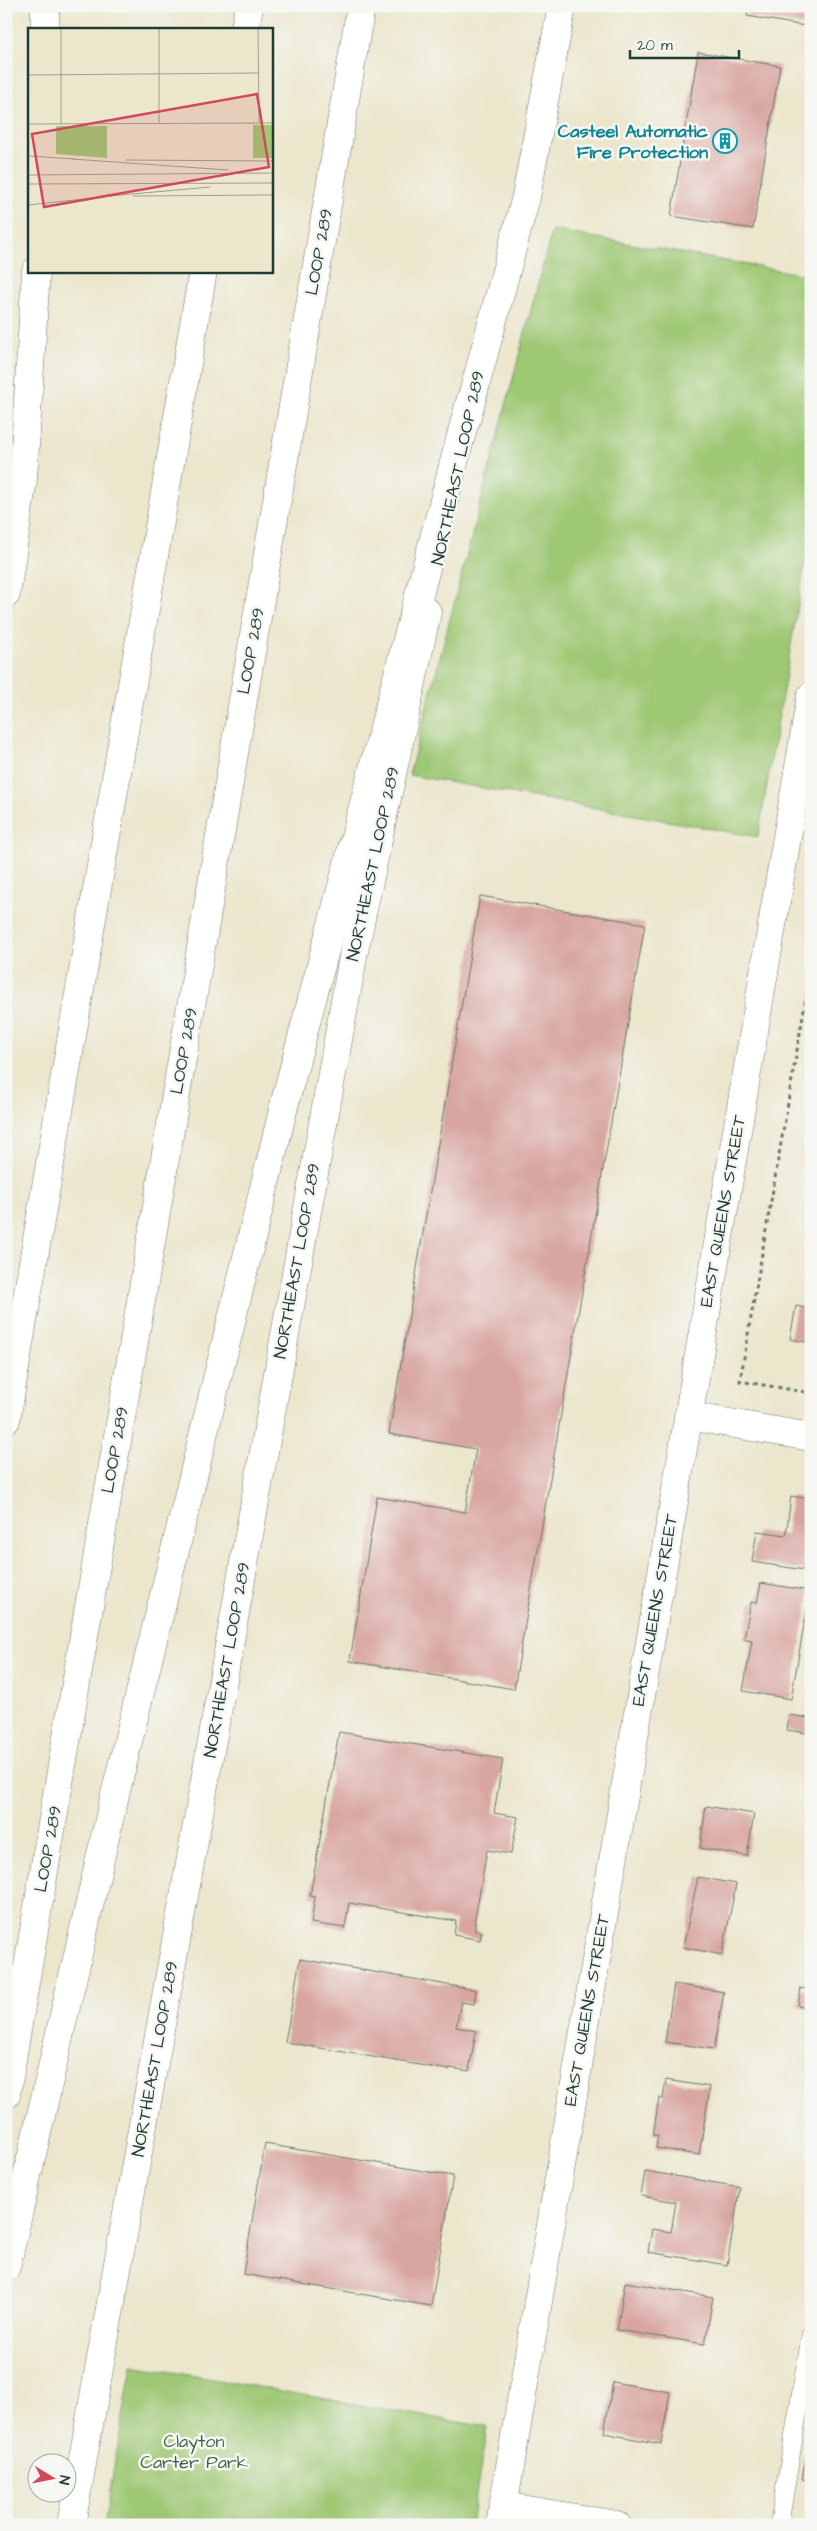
<svg xmlns="http://www.w3.org/2000/svg" width="817" height="2531" font-family="'Architects Daughter',sans-serif">
	<style>
		.green { fill: #9fc874; stroke: #5f8254 }
		.building { fill: #d8a5a0 }
		.lines { fill: none; stroke-linecap: round; stroke-linejoin: round }
		.lane-casing { stroke: #667869; stroke-width: 19 }
		.street-casing { stroke: #667869; stroke-width: 29 }
		.secondary-casing { stroke: #667869; stroke-width: 29 }
		.highway-casing { stroke: #667869; stroke-width: 29 }
		.path { stroke: #667869; stroke-width: 3; stroke-dasharray: 4 4; stroke-linecap: butt }
		.lane { stroke: #fff; stroke-width: 18 }
		.street { stroke: #fff; stroke-width: 28 }
		.secondary { stroke: #fff; stroke-width: 28 }
		.highway { stroke: #fff; stroke-width: 28 }
		.labels { text-anchor: middle; dominant-baseline: central; stroke-width: 5; stroke-linejoin: round; paint-order: stroke }
		.culture-label { font-size: 18px; font-weight: bold; fill: #0d838f; stroke: #f6f6f2; text-anchor: end }
		.street-label { font-size: 18px; fill: #1f3d34; stroke: #f6f6f2 }
		.park-label { font-size: 18px; fill: #3f6044; stroke: #f6f6f2 }
		.inset-road { fill: none; stroke: #99a28f; stroke-width: 1 }
		.view { fill: #d1495b; fill-opacity: 0.15; stroke: #d1495b; stroke-width: 2.5 }
		.inset-edge { fill: none; stroke: #1f3d34; stroke-width: 2.5 }
	</style>
	<rect width="100%" height="100%" fill="#f6f6f2"/>
	<filter id="ink" filterUnits="userSpaceOnUse"><feTurbulence type="fractalNoise" baseFrequency=".02" numOctaves="2"/><feDisplacementMap in="SourceGraphic" scale="10" xChannelSelector="R" yChannelSelector="G"/><feConvolveMatrix kernelMatrix="1 2 1 2 8 2 1 2 1" color-interpolation-filters="sRGB"/></filter>
	<filter id="wash" filterUnits="userSpaceOnUse"><feTurbulence type="fractalNoise" baseFrequency=".0096" numOctaves="4" result="noise"/><feDisplacementMap in="SourceGraphic" scale="20" xChannelSelector="R" yChannelSelector="G"/><feGaussianBlur stdDeviation="1.12" result="paint"/><feColorMatrix in="noise" values="0 0 0 0 0 0 0 0 0 0 0 0 0 0 0 0 0 1.4 0 .05"/><feComposite in="paint" operator="in"/></filter>
	<g filter="url(#wash)">
		<rect width="100%" height="100%" fill="#ebe6cc"/>
		<!-- green -->
		<path class="green" d="M552,230l259,46v252l-53,309 -349,-62z
			M132,2365l355,62 -16,98h-367z"/>
		<g id="blocks">
			<!-- building -->
			<path class="building" d="M749,6h62v21l-64,-11z
				M698,52l82,14 -27,163 -82,-13z
				M480,896l165,28 -131,765 -164,-28 27,-164 88,15 11,-63 -87,-15z
				M796,1306l15,3v34l-21,-4z
				M791,1496l20,3v72l-59,-9 5,-31 29,4z
				M761,1583l49,8 -19,108 -48,-8 9,-51 -8,-1 7,-37 6,1z
				M789,1715l20,3 -3,15 -19,-3z
				M339,1732l164,27 -9,54 24,4 -7,37 -24,-4 -12,69v12l7,1 -2,8 -26,-5 2,-14 -107,-18 -4,25 -34,-5 4,-26 -5,-1z
				M706,1806l48,8 -7,42 -47,-8z
				M698,1877l38,7 -14,71 -39,-8z
				M300,1959l176,31 -2,14 -13,-2 -5,25 20,4 -7,40 -20,-3v2l-164,-28z
				M674,1984l50,8 -10,57 -49,-7z
				M801,1988l10,2v19l-13,-3z
				M666,2080l44,7 -11,68 -43,-7 2,-13h-5l6,-37 4,1z
				M265,2144l188,32 -22,130 -188,-32z
				M645,2171l95,16 -13,78 -79,-13 4,-23 19,3 5,-30 -35,-6z
				M625,2282l88,15 -8,47 -88,-14z
				M613,2382l57,10 -9,52 -57,-11z
				M809,2441h2v40l-9,-2z"/>
		</g>
	</g>
	<g filter="url(#ink)">
		<use href="#blocks" fill-opacity="0" stroke="#667869" stroke-width="1"/>
		<g class="lines">
			<defs>
				<path id="lane" d="M779,2525l32,-191"/>
				<path id="street" d="M688,1416l123,21
					M503,2506l114,19
					M500,2525l311,-1829"/>
				<path id="secondary" d="M45,29v-23
					M466,420l60,-223 36,-191
					M6,594l17,-115 13,-208
					M71,2525l283,-1574 73,-339"/>
				<path id="highway" d="M245,29l4,-23
					M6,1420l197,-1149
					M6,2095l355,-2089
					M6,2267l106,-460 175,-713 184,-696"/>
			</defs>
			<!-- lane casing -->
			<use href="#lane" class="lane-casing"/>
			<!-- street casing -->
			<use href="#street" class="street-casing"/>
			<!-- secondary casing -->
			<use href="#secondary" class="secondary-casing"/>
			<!-- highway casing -->
			<use href="#highway" class="highway-casing"/>
			<!-- path -->
			<path class="path" d="M811,969l-71,412 71,12"/>
			<!-- lane -->
			<use href="#lane" class="lane"/>
			<!-- street -->
			<use href="#street" class="street"/>
			<!-- secondary -->
			<use href="#secondary" class="secondary"/>
			<!-- highway -->
			<use href="#highway" class="highway"/>
		</g>
	</g>
	<!-- icons -->
	<defs>
		<symbol id="building-ring" viewBox="-11 -11 22 22"><circle r="9.5" fill="#f6f6f2" stroke="#0f9aa8" stroke-width="1.5"/><path d="M-4-6H4V6H1V3H-1V6H-4ZM-2.5-4.3h1.7v1.8h-1.7ZM.8-4.3h1.7v1.8H.8ZM-2.5-1h1.7V.8h-1.7ZM.8-1h1.7V.8H.8Z" fill="#0f9aa8"/></symbol>
	</defs>
	<g fill-rule="evenodd">
		<use href="#building-ring" x="711" y="127" width="28" height="28"/>
	</g>
	<g class="labels">
		<!-- culture labels -->
		<g class="culture-label">
			<text x="708" y="131">Casteel Automatic<tspan x="708" dy="21">Fire Protection</tspan></text>
		</g>
		<!-- street labels -->
		<g class="street-label">
			<text transform="translate(319 252) rotate(-80)">LOOP 289</text>
			<text transform="translate(458 468) rotate(-78)">NORTHEAST LOOP 289</text>
			<text transform="translate(251 651) rotate(-80)">LOOP 289</text>
			<text transform="translate(373 864) rotate(-78)">NORTHEAST LOOP 289</text>
			<text transform="translate(184 1051) rotate(-80)">LOOP 289</text>
			<text transform="translate(723 1211) rotate(-80)">EAST QUEENS STREET</text>
			<text transform="translate(297 1261) rotate(-80)">NORTHEAST LOOP 289</text>
			<text transform="translate(115 1450) rotate(-80)">LOOP 289</text>
			<text transform="translate(655 1610) rotate(-80)">EAST QUEENS STREET</text>
			<text transform="translate(227 1660) rotate(-80)">NORTHEAST LOOP 289</text>
			<text transform="translate(48 1849) rotate(-80)">LOOP 289</text>
			<text transform="translate(587 2010) rotate(-80)">EAST QUEENS STREET</text>
			<text transform="translate(155 2059) rotate(-80)">NORTHEAST LOOP 289</text>
		</g>
		<!-- park labels -->
		<g class="park-label">
			<text x="194" y="2441">Clayton<tspan x="194" dy="21">Carter Park</tspan></text>
		</g>
	</g>
	<!-- overview -->
	<g transform="translate(28 28)">
		<rect width="245" height="245" fill="#ebe6cc"/>
		<path d="M225,97h20v33h-20zM28,98h51v32l-51,-4z" fill="#9fc874"/>
		<path class="inset-road" d="M33,0v96M131,0v95M230,0l1,95M0,47l231,-2M0,96l245,-1M0,128l47,3M44,131l156,11M98,132l147,1M0,147l245,-2M0,156l245,-1M82,168l100,-9M105,168l140,-1M0,177l84,-9"/>
		<path class="view" d="M229,66l12,73 -225,40 -12,-73z"/>
		<rect width="245" height="245" class="inset-edge"/>
	</g>
	<!-- margin -->
	<rect width="817" height="2531" fill="none" stroke="#f6f6f2" stroke-width="25"/>
	<!-- north arrow -->
	<g transform="translate(52 2478) rotate(100)"><circle r="24" fill="#f6f6f2" stroke="#a0aca6"/>
	<path d="M0-4L9 19L0 12L-9 19Z" fill="#d1495b"/>
	<text y="-8" font-size="14" font-weight="bold" text-anchor="middle" fill="#1f3d34">N</text>
	</g>
	<!-- scale -->
	<path d="M630 50v8h109v-8" fill="none" stroke="#1f3d34" stroke-width="2.5"/>
	<text x="637" y="50" font-size="15" fill="#1f3d34" stroke="#f6f6f2" stroke-width="4" paint-order="stroke">20 m</text>
</svg>
